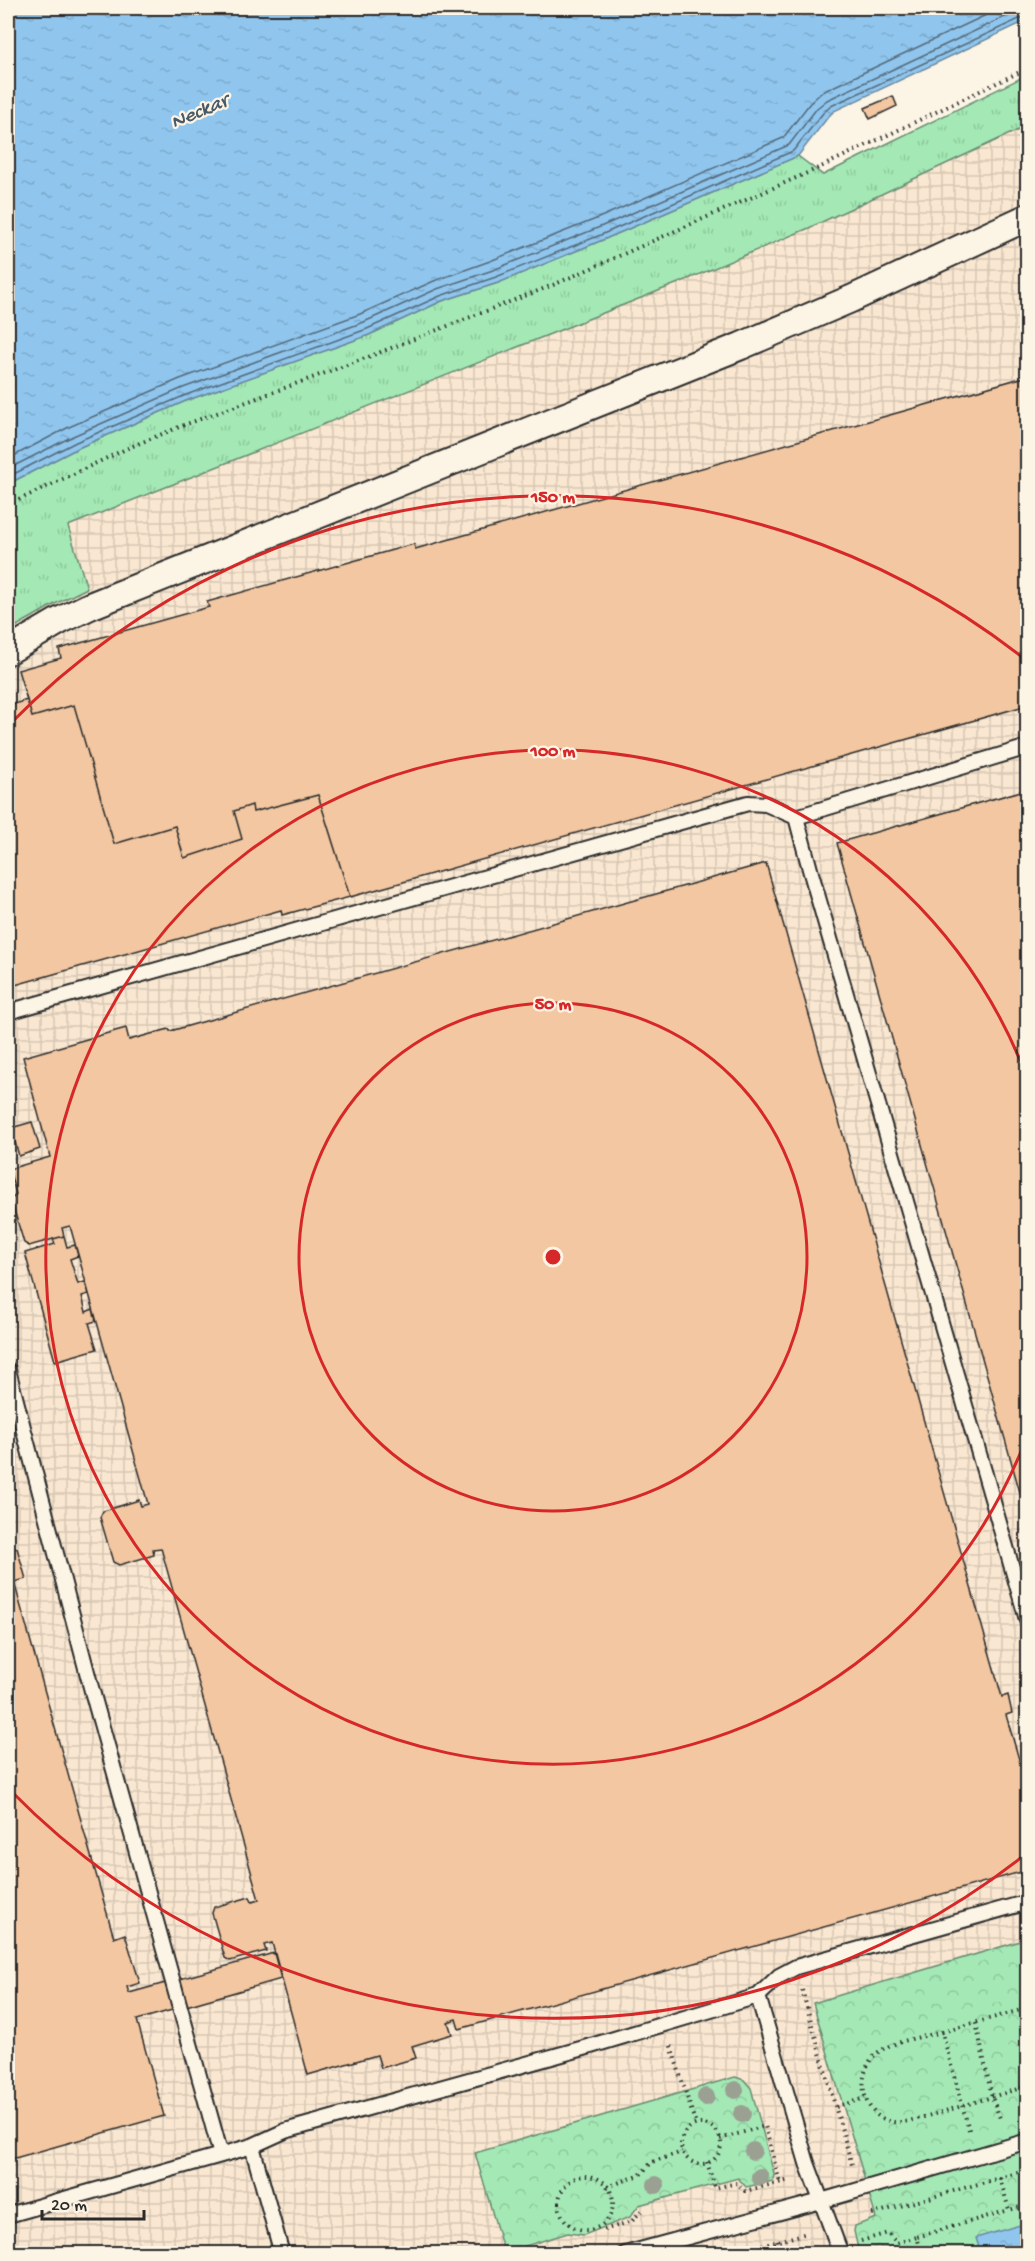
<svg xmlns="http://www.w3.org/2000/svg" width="1035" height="2261" font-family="'Gochi Hand',sans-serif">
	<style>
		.industrial { fill: url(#industrial-grid) }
		.grass { fill: url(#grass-tufts); stroke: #688a70; stroke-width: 1.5 }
		.forest { fill: url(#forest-crowns); stroke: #688a70; stroke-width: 1.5 }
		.water { fill: url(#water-ripples); stroke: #6888a0; stroke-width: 1.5 }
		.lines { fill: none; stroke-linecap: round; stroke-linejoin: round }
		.shore { stroke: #536979; stroke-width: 1.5 }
		.building { fill: #f2c7a1; stroke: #2b2b2b; stroke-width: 1.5 }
		.service-casing { stroke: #2b2b2b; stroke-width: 18 }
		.minor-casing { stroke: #2b2b2b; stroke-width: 30 }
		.path { stroke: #2b2b2b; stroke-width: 4; stroke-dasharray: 1.5 4.5; stroke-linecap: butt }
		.service { stroke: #fcf5e5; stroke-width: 14 }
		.minor { stroke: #fcf5e5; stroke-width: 26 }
		.tree { fill: #9aa092 }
		.ring { fill: none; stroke: #d62828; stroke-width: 3 }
		.labels { text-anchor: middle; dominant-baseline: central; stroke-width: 4.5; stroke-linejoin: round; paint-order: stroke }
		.water-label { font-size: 21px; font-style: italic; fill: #495a66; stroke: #fcf5e5 }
		.centre { fill: #d62828; stroke: #fcf5e5; stroke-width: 3 }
		.ring-label { font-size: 18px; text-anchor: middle; font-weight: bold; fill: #d62828; stroke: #fcf5e5; stroke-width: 4.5; stroke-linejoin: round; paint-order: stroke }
	</style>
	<defs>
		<pattern id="industrial-grid" width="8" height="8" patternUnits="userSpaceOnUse" patternTransform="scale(1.5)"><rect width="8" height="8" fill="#f9e7d1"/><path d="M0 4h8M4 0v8" fill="none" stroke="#d6c6b4"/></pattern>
		<pattern id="grass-tufts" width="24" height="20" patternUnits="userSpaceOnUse" patternTransform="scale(1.5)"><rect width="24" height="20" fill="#a4e9b5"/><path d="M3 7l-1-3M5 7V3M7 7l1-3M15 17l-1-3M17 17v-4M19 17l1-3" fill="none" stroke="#8dc89c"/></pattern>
		<pattern id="forest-crowns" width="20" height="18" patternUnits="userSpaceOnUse" patternTransform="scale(1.5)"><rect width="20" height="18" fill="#a4e9b5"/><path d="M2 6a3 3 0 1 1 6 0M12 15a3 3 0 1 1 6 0" fill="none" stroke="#8dc89c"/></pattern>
		<pattern id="water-ripples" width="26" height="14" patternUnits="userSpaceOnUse" patternTransform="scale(1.5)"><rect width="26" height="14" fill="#90c6ee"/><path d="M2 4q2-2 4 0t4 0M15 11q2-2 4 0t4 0" fill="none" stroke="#7caacc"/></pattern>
	</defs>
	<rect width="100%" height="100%" fill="#fcf5e5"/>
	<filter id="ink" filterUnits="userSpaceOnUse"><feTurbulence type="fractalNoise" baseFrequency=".0167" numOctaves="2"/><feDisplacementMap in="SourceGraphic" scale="12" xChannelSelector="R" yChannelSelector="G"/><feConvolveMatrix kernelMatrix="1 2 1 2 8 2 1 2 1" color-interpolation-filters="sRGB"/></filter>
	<g filter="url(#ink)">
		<!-- industrial -->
		<path class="industrial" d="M1027,126v2127l-1019,1v-1623l47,-27 32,-16 -20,-62 614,-244 128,-54z"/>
		<!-- grass -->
		<path class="grass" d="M1027,75v51l-218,102 -128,54 -613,244 19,62 -32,16 -47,27v-147l70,-36 110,-48 181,-65 73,-34 56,-18 107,-44 193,-83 25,19z"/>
		<!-- forest -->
		<path class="forest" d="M1027,1939v314l-138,1 -2,-6 -28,5 -5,-22 1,-5 21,-8 -63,-215z
			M735,2077l9,3 7,8 23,86 -1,7 -27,6 -8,-9 -99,27 -9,12 -46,18 -16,-2 -56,17 -10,-4 -27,-93z"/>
		<!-- water -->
		<path class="water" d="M8,8h1019l1,12 -194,91 -6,6 -30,39 -193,83 -107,44 -56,18 -73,34 -181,65 -110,48 -70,36z
			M1027,2223v30h-46l-5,-15z"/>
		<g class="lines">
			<!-- shore -->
			<path class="shore" d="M8,459l61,-32 111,-48 180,-65 74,-33 56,-20 106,-42 187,-81 27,-35 12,-11 179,-84
				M8,469l65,-33 110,-48 181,-66 73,-33 56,-19 107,-43 189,-82 28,-37 10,-8 197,-92
				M8,477l68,-35 110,-47 181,-66 73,-33 56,-19 107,-43 190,-83 30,-38 8,-7 197,-91"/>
		</g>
		<!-- building -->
		<path class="building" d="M893,96l4,10 -27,13 -5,-11z
			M1028,376v329l-678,192 -32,-102 -65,17 -1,-7 -18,6 8,28 -58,19 -9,-32 -61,18 -40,-139 -42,12 -14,-47 43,-12 -2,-9 150,-42 -2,-5 207,-58 1,5z
			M27,700l5,17 42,-12 40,139 61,-18 9,32 58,-19 -8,-28 18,-6 1,7 65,-17 32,102 -68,18 -1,-5 -273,77v-281z
			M1028,789v732l-191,-678z
			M766,863l236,834 6,-2 4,18 -6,2 22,75v80l-569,159 -3,-10 -8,3 4,12 -40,12 4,12 -35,10 -4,-13 -69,20 -36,-132 -8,2 2,6 -36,10 -5,-3 -13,-45 2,-6 36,-10 2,5 7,-2 -98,-352 -8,1 1,6 -35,10 -6,-3 -13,-45 3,-6 36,-11 2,6 7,-2 -78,-278 -8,2 2,8 -35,10 -5,-3 -13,-43 5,-6 -7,-25 41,-12 -27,-100 103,-29 3,12 40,-11 1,2z
			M32,1122l8,27 -21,7 -8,-28z
			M64,1236l3,11 8,-2 3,11 -8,3 8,25 7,-2 4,12 -7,2 4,16 7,-3 3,12 -7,2 8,26 -42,12 -30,-108 30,-9 -2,-5z
			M17,1548l9,31 -12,3 100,356 11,-4 15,49 -13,4 2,6 145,-40 7,26 -144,41 27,96 -156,44v-610z"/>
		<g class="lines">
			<defs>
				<path id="service" d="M796,817l15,56 217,750
					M8,1012l740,-209 18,1 30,13 232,-70
					M8,1370l84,321 129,464
					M758,1996l49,167 34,91
					M252,2146l30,108
					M8,2215l213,-60 31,-9 33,-15 299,-83 174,-52 21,-20 17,-9 232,-65
					M625,2254l196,-53 207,-60"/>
				<path id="minor" d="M8,651l51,-30 31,-15 651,-260 110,-47 177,-82"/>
			</defs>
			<!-- service casing -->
			<use href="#service" class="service-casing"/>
			<!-- minor casing -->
			<use href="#minor" class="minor-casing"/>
			<!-- path -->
			<path class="path" d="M8,505l120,-57 56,-23 171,-63 198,-77 270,-119 205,-98
				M802,1990l50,175
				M976,2023l16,74 9,24
				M942,2032l86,-24
				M671,2046l25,79
				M836,2107l29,-9
				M681 2144a20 20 0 1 1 40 0a20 20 0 1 1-40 0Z
				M969,2130l-27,-98c-19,5 -45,8 -62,19 -27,18 -20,67 14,71 14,1 28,-5 41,-8 31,-9 62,-19 93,-28
				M720,2139l45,-13 15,57
				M707,2162l8,26 22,-5 8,8 45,-11
				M559 2203a27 27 0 1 1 54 0a27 27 0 1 1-54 0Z
				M1000,2178l9,32 19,-5
				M607,2187l33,-12 12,-13 30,-10
				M872,2214l156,-44
				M604,2230l28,-9 10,-11
				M777,2240l4,14
				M861,2241l27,-8 9,10 20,-6
				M733,2254l74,-21
				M922,2254l-5,-17 92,-27"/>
			<!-- service -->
			<use href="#service" class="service"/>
			<!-- minor -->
			<use href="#minor" class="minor"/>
		</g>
		<!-- trees -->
		<g class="tree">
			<circle cx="735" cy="2090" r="9"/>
			<circle cx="706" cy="2097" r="9"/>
			<circle cx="742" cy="2114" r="9"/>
			<circle cx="753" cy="2151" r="9"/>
			<circle cx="760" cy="2177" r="9"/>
			<circle cx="656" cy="2185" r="9"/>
		</g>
	</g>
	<!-- distance rings -->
	<g class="ring">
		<circle cx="553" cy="1257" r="254"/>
		<path d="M1026 1439A507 507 0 1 1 1026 1075"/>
		<path d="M1027 1853A761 761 0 0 1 10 1790M10 724A761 761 0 0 1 1027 661"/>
	</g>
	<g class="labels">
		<!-- water labels -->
		<g class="water-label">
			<text transform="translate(200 113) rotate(-23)">Neckar</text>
		</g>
	</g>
	<circle cx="553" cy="1257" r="9" class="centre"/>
	<g class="ring-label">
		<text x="553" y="502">150 m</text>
		<text x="553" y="756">100 m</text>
		<text x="553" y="1009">50 m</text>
	</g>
	<!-- margin -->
	<rect width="1035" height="2261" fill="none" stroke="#fcf5e5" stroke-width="30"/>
	<rect x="15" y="15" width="1005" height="2231" fill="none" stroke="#2b2b2b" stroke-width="2" filter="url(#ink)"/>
	<!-- scale -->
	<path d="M42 2210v9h102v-9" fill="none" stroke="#2b2b2b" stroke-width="3"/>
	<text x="51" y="2210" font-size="18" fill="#2b2b2b" stroke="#fcf5e5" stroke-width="4.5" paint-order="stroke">20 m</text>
</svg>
